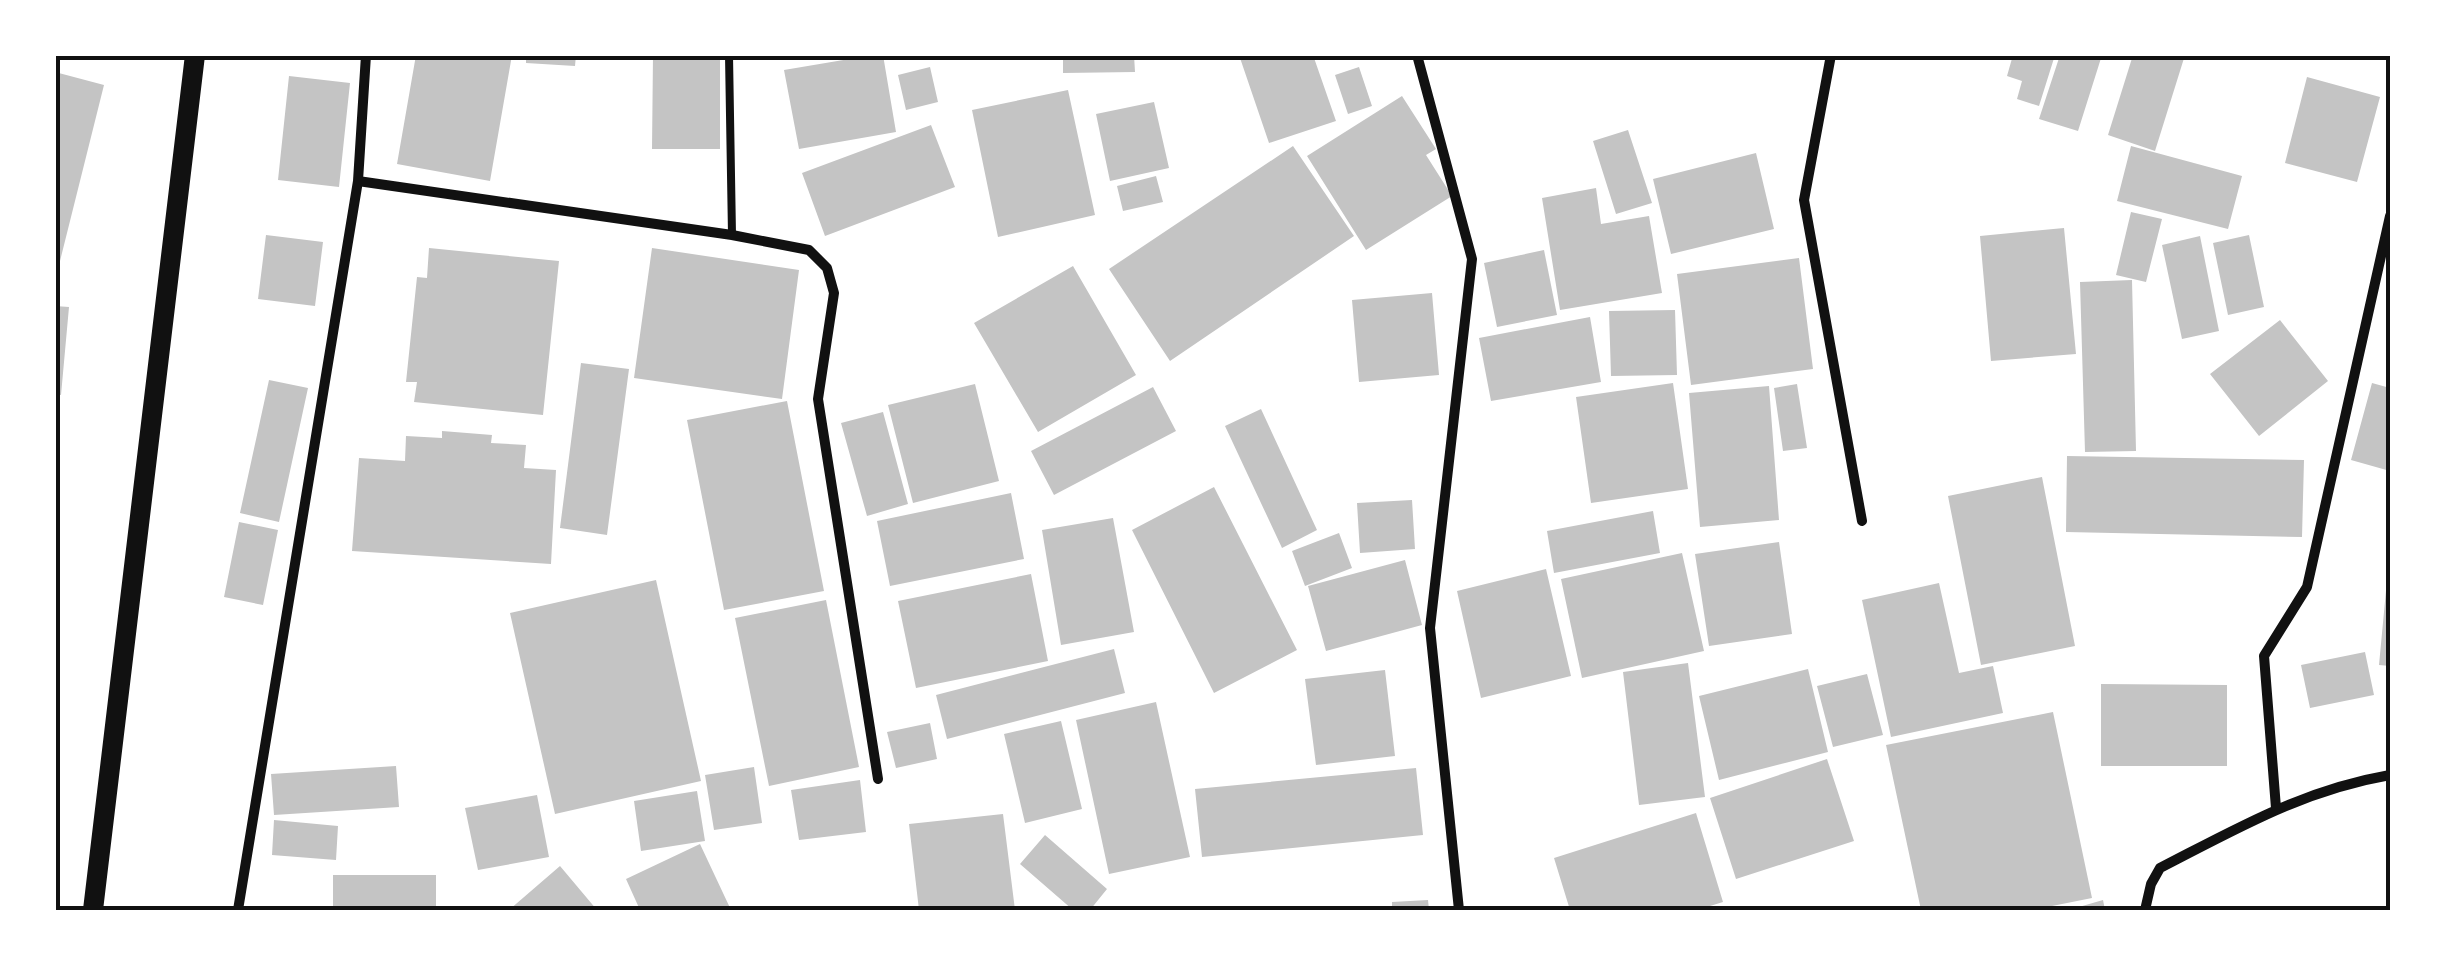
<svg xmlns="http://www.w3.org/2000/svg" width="2445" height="965" font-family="Jost,sans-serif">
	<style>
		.building { fill: #c4c4c4 }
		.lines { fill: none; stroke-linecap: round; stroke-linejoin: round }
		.service { stroke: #111; stroke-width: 8 }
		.minor { stroke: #111; stroke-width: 10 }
		.secondary { stroke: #111; stroke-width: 20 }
		.neatline { fill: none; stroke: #111; stroke-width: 4 }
	</style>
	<rect width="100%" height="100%" fill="#fff"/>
	<!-- building -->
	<path class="building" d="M416,55h96l-22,126 -93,-17z
		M526,55h50l-1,11 -49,-3z
		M653,55h67v94h-68z
		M873,55h10l13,77 -97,17 -15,-79z
		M1063,55h71l1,17 -72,1z
		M1239,55h74l23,66 -67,22z
		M2013,55h42l-16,51 -22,-7 5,-18 -15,-5z
		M2060,55h42l-24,76 -39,-12z
		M2133,55h52l-30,96 -47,-16z
		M930,67l8,35 -32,8 -8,-35z
		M1359,67l13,39 -24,8 -13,-39z
		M55,72l49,13 -48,192 -1,-1z
		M289,76l61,7 -11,104 -61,-7z
		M2307,77l73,20 -23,85 -72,-19z
		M1068,90l27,125 -97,22 -26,-127z
		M1402,96l34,53 -10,6 26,41 -86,54 -59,-94z
		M1154,102l15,66 -59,13 -14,-67z
		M931,125l24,62 -130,49 -23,-63z
		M1628,130l24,73 -36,11 -23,-73z
		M1293,146l61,90 -184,125 -61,-92z
		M2131,146l111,30 -14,53 -111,-28z
		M1756,153l18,76 -103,25 -18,-75z
		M1156,176l7,26 -40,9 -6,-25z
		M1596,188l5,36 48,-8 13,77 -102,17 -18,-112z
		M2131,212l31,7 -16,63 -30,-7z
		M2064,228l12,126 -85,7 -11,-125z
		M266,235l57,7 -8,64 -57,-7z
		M2249,235l15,72 -36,8 -15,-72z
		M2200,236l19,95 -37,8 -20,-94z
		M429,248l130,13 -16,154 -129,-13 3,-20h-11l11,-105 10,1z
		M652,248l147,22 -17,129 -148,-21z
		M1544,250l13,65 -60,12 -13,-64z
		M1799,258l14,111 -122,16 -14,-111z
		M1073,266l63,109 -98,57 -64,-109z
		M2132,280l4,171 -51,1 -5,-170z
		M1432,293l7,82 -80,7 -7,-82z
		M55,306l14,1 -8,88 -6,-1z
		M1675,310l2,65 -66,1 -2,-65z
		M1590,317l11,65 -110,19 -12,-63z
		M2280,320l48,61 -69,55 -49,-62z
		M581,363l48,6 -22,166 -47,-7z
		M269,380l39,8 -29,134 -39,-9z
		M1673,383l15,106 -97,14 -15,-106z
		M2372,383l18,5v83l-39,-11z
		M975,384l24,97 -86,22 -25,-98z
		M1797,384l10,64 -24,3 -9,-63z
		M1769,386l10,134 -79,7 -11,-134z
		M1153,387l23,44 -122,64 -23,-44z
		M787,401l37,190 -100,19 -37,-190z
		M1261,409l56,121 -35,18 -57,-122z
		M883,412l25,92 -41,12 -26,-93z
		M442,431l50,4 -1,8 35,2 -2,23 32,2 -5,94 -199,-13 7,-93 46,3 1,-25 36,2z
		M2067,456l237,4 -2,77 -236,-5z
		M2042,477l33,169 -94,19 -33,-169z
		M1214,487l83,163 -83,43 -82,-163z
		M1011,493l13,66 -134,27 -13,-65z
		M1412,500l3,49 -55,4 -3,-50z
		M1653,511l7,42 -106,20 -7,-42z
		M1113,518l21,114 -73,13 -19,-115z
		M239,522l39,8 -15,75 -39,-8z
		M1339,533l13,35 -47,18 -13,-35z
		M1779,542l13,92 -83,12 -14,-92z
		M1682,553l22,98 -122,27 -21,-99z
		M1405,560l17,65 -96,26 -18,-65z
		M1546,569l25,107 -90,22 -24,-107z
		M1031,574l17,87 -132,27 -18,-87z
		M656,580l45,201 -146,33 -45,-201z
		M2387,580l3,1v85l-11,-1z
		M1939,583l20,90 34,-7 10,47 -112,24 -29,-137z
		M826,600l33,167 -90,19 -34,-168z
		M1114,649l11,44 -178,46 -11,-44z
		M2365,652l9,43 -64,13 -9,-43z
		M1688,663l17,134 -66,8 -16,-133z
		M1808,669l20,83 -109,28 -20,-84z
		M1385,670l10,86 -79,9 -11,-86z
		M1867,674l16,61 -50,12 -16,-61z
		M2101,684l126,1v81h-126z
		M1156,702l34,155 -81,17 -33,-154z
		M2053,712l39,186 -60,12h-111l-35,-165z
		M1061,721l21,88 -57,14 -21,-89z
		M930,723l7,36 -41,9 -9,-36z
		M1827,759l27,82 -118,38 -26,-81z
		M396,766l3,41 -125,8 -3,-41z
		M754,767l8,56 -48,7 -9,-55z
		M1416,768l7,67 -221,22 -7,-68z
		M860,780l6,52 -67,8 -8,-50z
		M697,791l8,50 -64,10 -7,-50z
		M537,795l12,62 -71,13 -13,-62z
		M1696,813l27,89 -26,8h-127l-16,-52z
		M1003,814l12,96h-96l-10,-86z
		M274,820l64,6 -2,34 -64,-5z
		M1045,835l62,54 -17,21h-17l-53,-46z
		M700,844l31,66h-91l-14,-31z
		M560,866l37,44h-88z
		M333,875h103v35h-103z
		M1428,900l1,10h-37v-8z
		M2103,900l2,10h-33v-1z"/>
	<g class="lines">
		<!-- service -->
		<path class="service" d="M729,55l3,180"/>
		<!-- minor -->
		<path class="minor" d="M1417,55l55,204 -42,369 29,282
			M1831,55l-27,145 58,321
			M358,181l374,54 77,15 18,18 7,25 -16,106 60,380
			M2276,808l-12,-152 43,-69 83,-371
			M238,910l120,-729 8,-126
			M2145,910l6,-26 9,-16c78,-40 143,-78 230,-93"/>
		<!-- secondary -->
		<path class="secondary" d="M93,910l102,-855"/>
	</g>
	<!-- border -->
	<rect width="2445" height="965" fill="none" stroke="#ffffff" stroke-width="115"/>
	<rect x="58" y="58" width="2330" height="850" class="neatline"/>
</svg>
